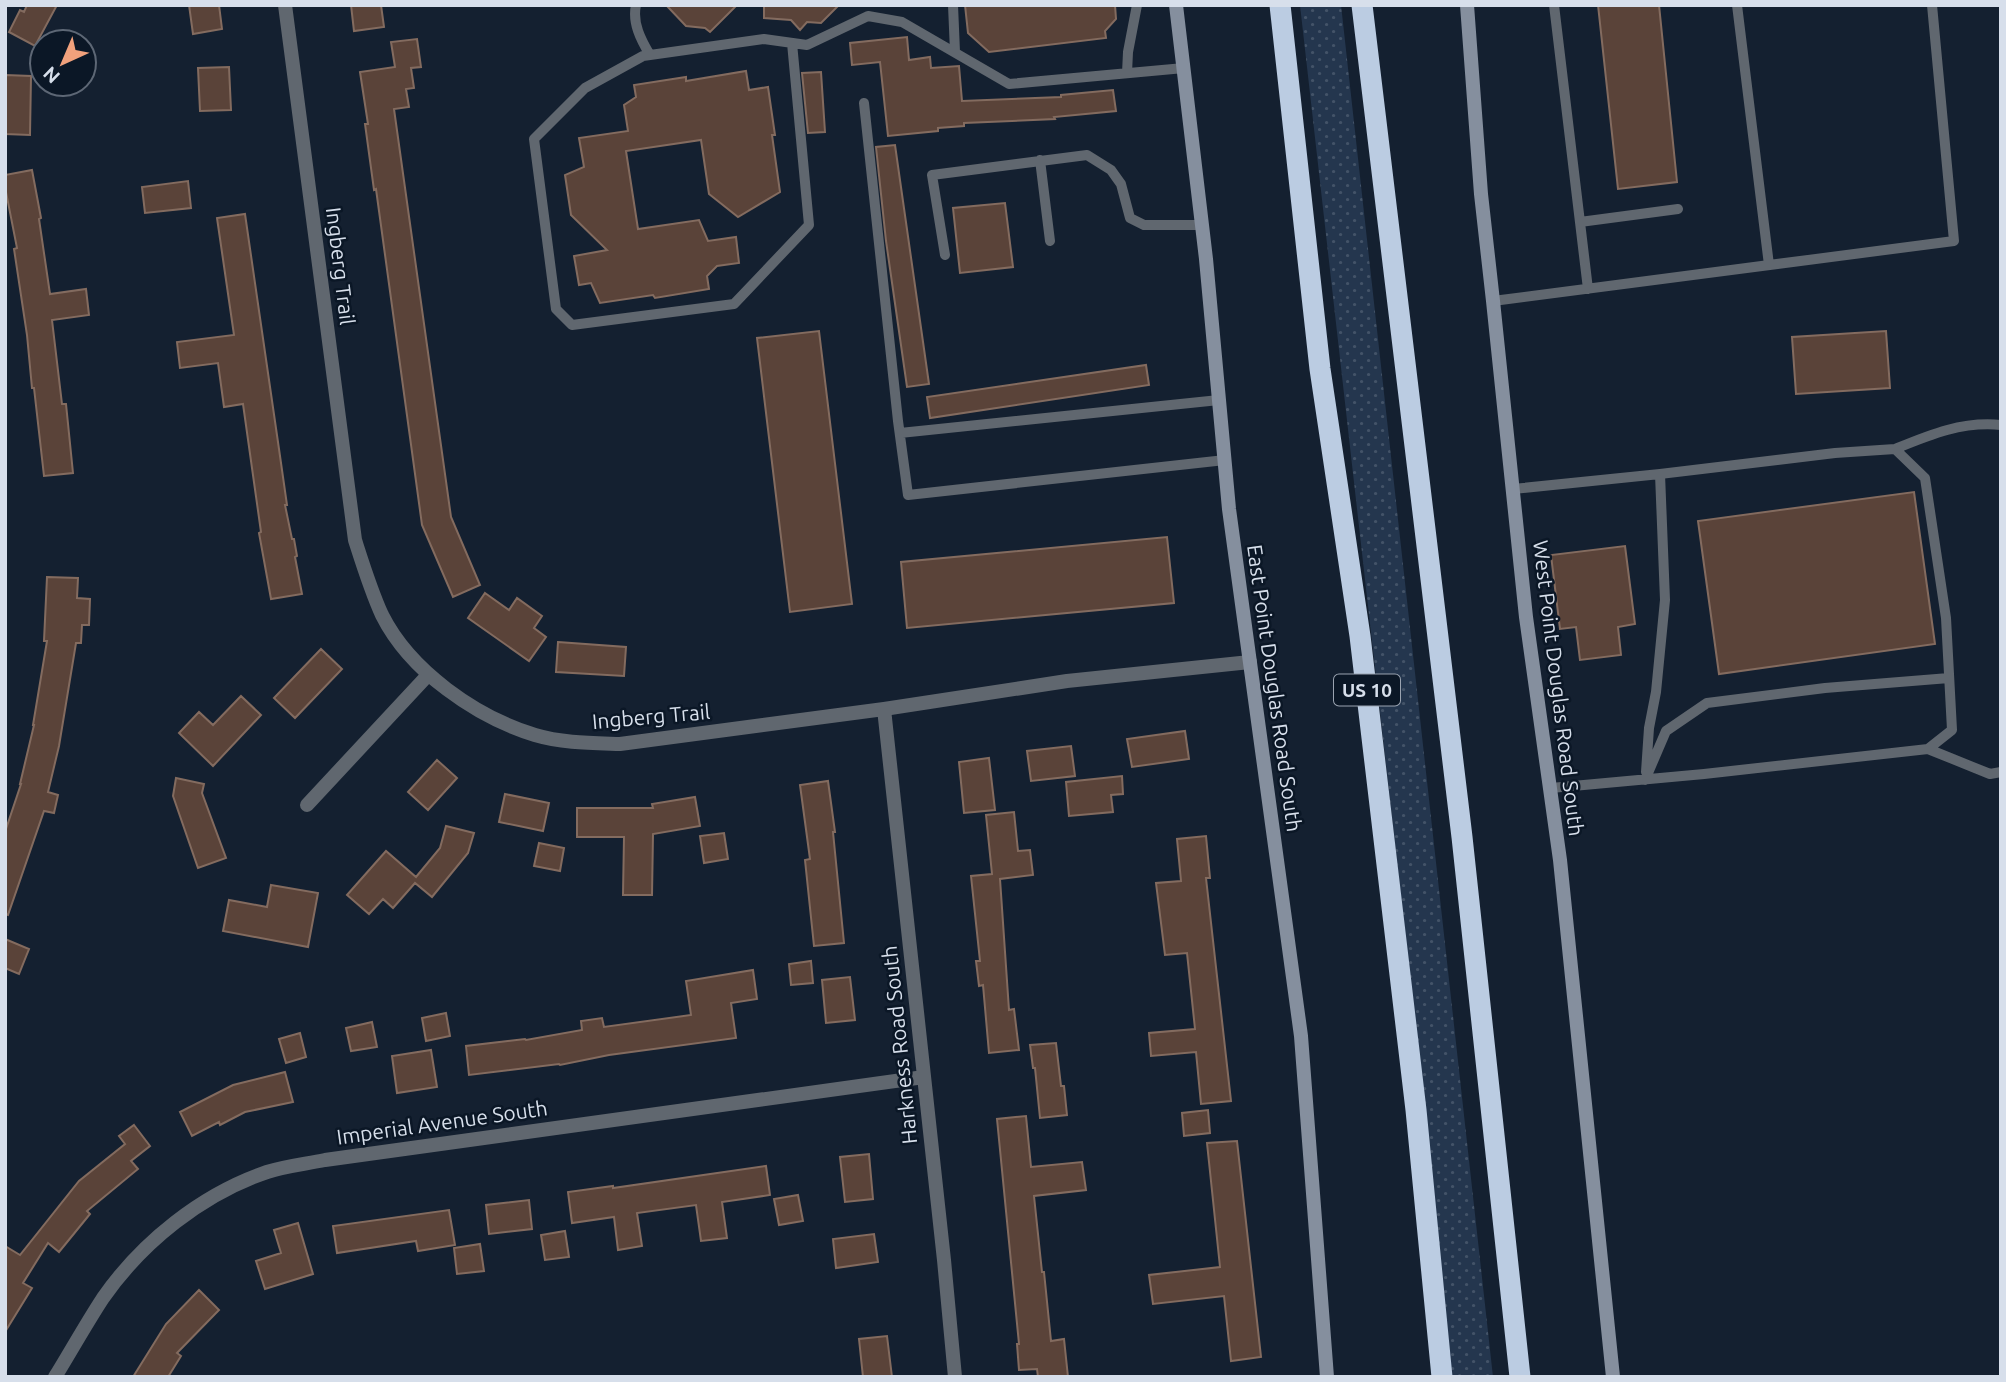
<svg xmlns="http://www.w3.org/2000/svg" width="2006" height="1382" font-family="Ubuntu,sans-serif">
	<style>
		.green { fill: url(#green-dots) }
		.building { fill: #5a4339; stroke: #836b5f; stroke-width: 2 }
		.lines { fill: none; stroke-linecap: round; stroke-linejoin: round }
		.lane { stroke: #60676f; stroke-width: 10 }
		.street { stroke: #60676f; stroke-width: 14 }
		.secondary { stroke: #858f9e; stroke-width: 14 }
		.highway { stroke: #bbcce2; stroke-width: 21 }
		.labels { text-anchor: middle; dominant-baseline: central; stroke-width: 5; stroke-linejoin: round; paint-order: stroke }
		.shield { fill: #0b1726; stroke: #9aa3b0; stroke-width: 2 }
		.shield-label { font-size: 19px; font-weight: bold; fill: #d7dfeb }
		.street-label { font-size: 21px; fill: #d7dfeb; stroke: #0b1726 }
	</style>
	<defs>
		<pattern id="green-dots" width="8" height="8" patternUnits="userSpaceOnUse" patternTransform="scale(1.75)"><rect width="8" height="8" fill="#24364e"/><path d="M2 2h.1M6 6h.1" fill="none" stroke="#435368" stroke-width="1.8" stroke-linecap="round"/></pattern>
	</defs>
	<rect width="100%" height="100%" fill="#142030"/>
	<!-- green -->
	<path class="green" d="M1300,5h41l152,1372h-41l-49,-462z"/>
	<!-- building -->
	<path class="building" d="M27,5h30l-22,41 -26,-14 11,-22 4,2z
		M189,5h30l3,24 -29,5z
		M351,5h30l3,22 -30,4z
		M666,5h71l-27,27 -5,-4 -19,-2z
		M764,5h75l-18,18 -14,-1 -7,8 -9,-10 -27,-2z
		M965,5h150l1,14 -11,12 1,7 -117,14 -21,-19z
		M1598,5h61l18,177 -59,7z
		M907,37l2,23 21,-3 1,11 28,-2 3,35 99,-4v-2l52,-5 3,21 -62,6 1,2 -91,4v3l-26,2v3l-50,5 -8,-74 -28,3 -2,-22z
		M417,39l4,28 -10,1 3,20 -8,1 3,18 -15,2 57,408 29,68 -27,12 -31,-72 -46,-336 -2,1 -9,-66h3l-8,-52 35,-5 -4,-25z
		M229,67l2,43 -31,1 -2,-43z
		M746,71l3,19 19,-3 7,48h-3l8,57 -42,25 -29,-23 -8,-54 -75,11 12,78 61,-9 9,21 28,-4 3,26 -22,3 -10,10 2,13 -54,9 -2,-3 -53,8 -9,-20 -12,2 -5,-29 33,-6 -36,-35 -6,-40 19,-8 -5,-29 49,-7 -4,-26 12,-8 -2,-12 52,-8v4z
		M821,72l4,60 -17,1 -6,-60z
		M5,75l26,1 -1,59 -25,-1z
		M895,145l34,239 -22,3 -21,-146 -10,-94z
		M32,170l9,48 -2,1 11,75 36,-5 3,26 -37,5 10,84h4l7,69 -29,3 -10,-88h-2l-5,-53 -13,-86 3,-1 -12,-61v-12z
		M188,181l3,27 -46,5 -3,-26z
		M1005,203l8,64 -53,6 -7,-65z
		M245,214l34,235 8,56h-2l7,34h2l3,17 -2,1 7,37 -31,5 -12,-66 2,-1 -18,-128 -19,3 -6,-44 -38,5 -3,-26 57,-7 -17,-117z
		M819,331l33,273 -62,8 -33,-274z
		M1886,331l4,57 -94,6 -4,-57z
		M1146,365l3,20 -219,33 -3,-21z
		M1914,492l21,152 -216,30 -21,-153z
		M1167,537l7,66 -267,25 -6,-66z
		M1625,546l10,78 -17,3 3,28 -41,5 -4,-33 -16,2 -9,-74z
		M47,577l31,1 -1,20 13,1 -1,26h-7l-1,18h-5l-17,103 -11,46 10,3 -4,18 -10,-2 -36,104 -3,-1v-82l16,-48h-1l14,-59h-1l14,-84h-3z
		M485,593l24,17 8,-12 25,18 -8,12 12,9 -17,24 -61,-43z
		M558,642l68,5 -2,29 -68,-4z
		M321,649l21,20 -47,49 -21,-20z
		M241,696l20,19 -48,51 -34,-33 20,-21 14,13z
		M1185,731l4,28 -57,8 -5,-28z
		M1071,746l4,30 -44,5 -4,-30z
		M989,758l6,52 -31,3 -5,-51z
		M437,760l20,18 -29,32 -20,-18z
		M1122,776l1,18 -12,1 2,17 -44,4 -3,-34z
		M176,778l28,6 -2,9 24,65 -28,10 -25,-72z
		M828,781l7,51h-2l11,111 -30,3 -9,-86 5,-1 -10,-74z
		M505,794l44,9 -6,28 -44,-9z
		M695,797l5,29 -47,8 -1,61h-29l1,-58h-47v-29h76l-1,-4z
		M1014,812l4,39 12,-1 3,25 -33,4 9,131 5,-1 5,41 -30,3 -6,-68 -4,1 -3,-25h4l-9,-85 21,-2 -6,-59z
		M446,826l28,7 -6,20 -36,44 -17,-14 -22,25 -10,-9 -14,15 -22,-19 39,-44 30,26 24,-29z
		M724,833l4,26 -24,4 -4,-27z
		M1206,836l4,42h-4l25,223 -30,3 -5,-52 -45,4 -2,-23 46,-4 -8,-76 -22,2 -9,-72 25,-2 -4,-42z
		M539,843l25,5 -4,23 -26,-5z
		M271,885l47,8 -10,54 -85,-16 6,-31 38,7z
		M5,939l24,10 -10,25 -14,-6z
		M811,961l2,22 -22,2 -2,-21z
		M753,970l4,29 -26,4 5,35 -127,17 -49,10 -1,-1 -90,11 -3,-29 59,-7 1,1 56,-10 -1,-9 21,-3 2,9 87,-12 -5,-34z
		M850,977l5,43 -29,3 -4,-43z
		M446,1013l4,23 -24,5 -4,-23z
		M372,1022l5,25 -26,4 -5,-23z
		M300,1033l6,24 -20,6 -7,-24z
		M1056,1043l5,43h3l3,29 -27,3 -5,-50h-2l-3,-23z
		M431,1050l6,37 -40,6 -5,-37z
		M285,1072l8,30 -48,10 -25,13 -1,-3 -27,14 -12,-24 53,-27z
		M1208,1110l2,23 -26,3 -2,-23z
		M1026,1116l5,51 51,-5 4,28 -52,6 8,76h2l7,69 13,-2 4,38h-30l-1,-8 -18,1 -2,-26h2l-22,-225z
		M134,1125l16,21 -19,15 7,8 -51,42 3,3 -31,38 -11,-9 -25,40 9,5 -27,44v-86l15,9 59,-74 46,-37 -6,-8z
		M1237,1141l24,216 -30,4 -7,-65 -71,8 -4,-29 71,-8 -13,-124z
		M869,1154l4,45 -28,3 -5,-45z
		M766,1166l4,29 -48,7 5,36 -26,3 -5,-36 -59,8 5,33 -24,4 -4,-33 -42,6 -4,-31 45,-6v2z
		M798,1195l5,26 -24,4 -5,-26z
		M529,1200l3,29 -43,5 -3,-29z
		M449,1210l6,35 -37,6 -2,-10 -79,12 -4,-27z
		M298,1223l15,51 -48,15 -9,-28 25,-8 -7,-23z
		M565,1231l4,26 -24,3 -4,-25z
		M874,1234l4,28 -42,6 -3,-29z
		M480,1244l4,27 -27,3 -3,-26z
		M199,1290l20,20 -42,43 4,3 -13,21h-35l33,-53z
		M887,1336l5,41h-29l-4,-38z"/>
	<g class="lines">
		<!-- lane -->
		<path class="lane" d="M636,5c-4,18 5,35 14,50
			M953,5l2,47
			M1554,5l34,284
			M1737,5l32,260
			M792,43l17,182 -75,79 -162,21 -16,-16 -22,-170 51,-51 58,-32 121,-17 43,6 61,-29 34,6 107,62 175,-16
			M1127,73l1,-21 9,-47
			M864,103l34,318 10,74 317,-35
			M1040,160l10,81
			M1580,222l98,-13
			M945,255l-13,-80 155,-20 24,15 10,14 9,34 14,7h58
			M1493,301l461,-60 -22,-236
			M900,433l319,-33
			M1895,449c34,-14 67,-28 106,-24
			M1513,489l147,-15 175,-21 60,-4 30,29 21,140 6,112 -24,19 -224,25 -153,14
			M1928,749l62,25 11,-2
			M1646,772l3,-44 7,-36 9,-92 -5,-126
			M1645,780l21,-49 41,-28 118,-15 124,-10"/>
		<!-- street -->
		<path class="street" d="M285,5l70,535c8,25 16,51 27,75 28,56 94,102 153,120 27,8 56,8 85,9l264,-35 183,-28 183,-19
			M884,709l60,551 11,117
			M307,805l121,-130
			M55,1377c16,-26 31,-53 48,-79 39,-56 99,-104 164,-126 19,-6 39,-8 58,-12l599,-83"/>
		<!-- secondary -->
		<path class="secondary" d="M1176,5l30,254 23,250 72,527 26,341
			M1467,5l14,189 12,107 33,316 34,243 53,517"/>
		<!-- highway -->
		<path class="highway" d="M1280,5l40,364 40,267 56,474 26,267
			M1362,5l100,832 58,540"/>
	</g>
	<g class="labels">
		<!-- shield labels -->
		<rect class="shield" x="1334" y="674.5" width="66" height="31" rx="5"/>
		<g class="shield-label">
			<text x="1367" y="690">US 10</text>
		</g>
		<!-- street labels -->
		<g class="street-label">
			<text transform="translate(341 266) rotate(83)">Ingberg Trail</text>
			<text transform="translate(1275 688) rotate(82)">East Point Douglas Road South</text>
			<text transform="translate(1559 688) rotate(83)">West Point Douglas Road South</text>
			<text transform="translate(651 716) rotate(-5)">Ingberg Trail</text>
			<text transform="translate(899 1045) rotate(-96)">Harkness Road South</text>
			<text transform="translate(442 1122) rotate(-8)">Imperial Avenue South</text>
		</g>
	</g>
	<!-- border -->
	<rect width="2006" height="1382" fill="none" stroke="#d7dfeb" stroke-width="14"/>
	<!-- north arrow -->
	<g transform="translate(63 63) rotate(224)"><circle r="33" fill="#0b1726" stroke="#5d6775" stroke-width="2"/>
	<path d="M0-5L12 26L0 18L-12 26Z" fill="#f1a17c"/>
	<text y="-10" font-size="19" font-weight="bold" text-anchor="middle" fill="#d7dfeb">N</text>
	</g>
</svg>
